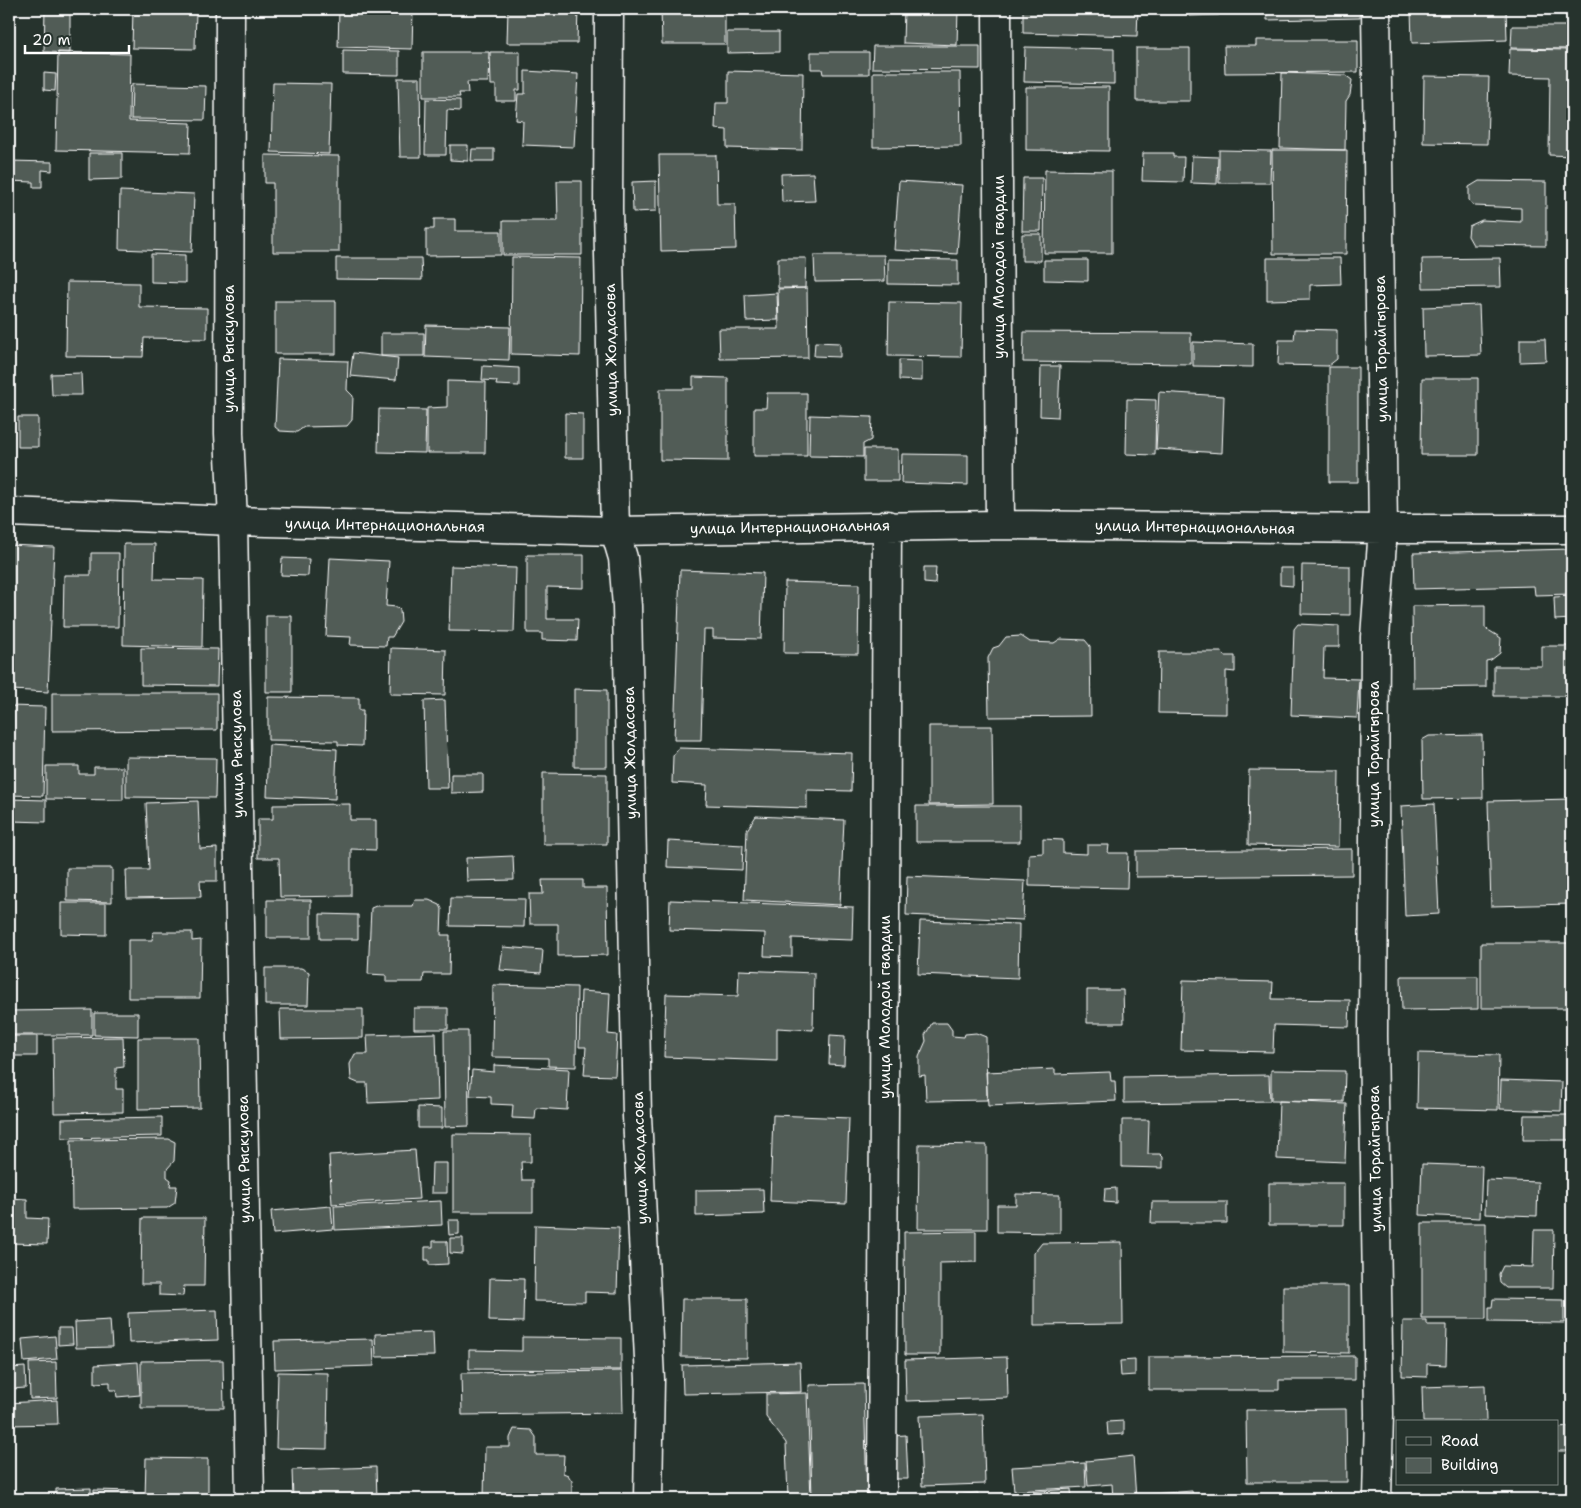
<svg xmlns="http://www.w3.org/2000/svg" width="1581" height="1508" font-family="'Shantell Sans',sans-serif">
	<style>
		.building { fill: #515c57; stroke: #fff }
		.lines { fill: none; stroke-linecap: round; stroke-linejoin: round }
		.minor-casing { stroke: #fff; stroke-width: 31 }
		.minor { stroke: #26332d; stroke-width: 28 }
		.labels { text-anchor: middle; dominant-baseline: central; stroke-width: 4; stroke-linejoin: round; paint-order: stroke }
		.street-label { font-size: 15px; fill: #fff; stroke: #26332d }
	</style>
	<rect width="100%" height="100%" fill="#26332d"/>
	<filter id="ink" filterUnits="userSpaceOnUse"><feTurbulence type="fractalNoise" baseFrequency=".02" numOctaves="2"/><feDisplacementMap in="SourceGraphic" scale="10" xChannelSelector="R" yChannelSelector="G"/><feConvolveMatrix kernelMatrix="1 2 1 2 8 2 1 2 1" color-interpolation-filters="sRGB"/></filter>
	<g filter="url(#ink)">
		<!-- building -->
		<path class="building" d="M45,9h25v44l-26,-1z
			M133,9h63l-1,40 -63,-1z
			M339,9h74l-1,40 -74,-2z
			M508,9h70l-1,34h-70z
			M661,9h64v35h-63z
			M904,9h54l-1,36 -54,-2z
			M1023,9h115l-1,27 -114,-3z
			M1189,9h29l1,6 -30,1z
			M1267,9h93v9l-93,2z
			M1411,9h95l1,31 -95,3z
			M1512,26h57v23l-58,-1z
			M727,32h52v20l-52,1z
			M1256,40h102v32l-133,1 -1,-27h32z
			M873,46h107v23l-108,-1z
			M1025,47l89,2v35l-90,-2z
			M1136,48h54v53h-54z
			M1510,49l62,1v106l-23,-1 1,-78 -41,-1z
			M343,50l56,1v24l-56,-1z
			M58,52l72,2 -1,67 62,2 -1,30 -134,-3z
			M423,52h66l-1,30h-21l1,11h-9l1,4h-37z
			M490,52h30v38h-4v11h-20v-16h-5z
			M811,52h58v22h-46l-1,-5h-11z
			M525,71l53,3 -4,73 -52,-2 1,-24 -7,-1 2,-26h7z
			M728,71l75,2 -1,77 -75,-2v-18l-12,-1 1,-26h12z
			M873,72h87l1,74 -88,1z
			M44,73l12,1 -1,17 -11,-1z
			M1282,73l63,2 7,5 -2,15 -4,6 -1,49 -65,-2z
			M1424,76l65,1 -2,67 -64,-1z
			M398,78h22l1,79h-21z
			M273,83l58,1 -2,70 -58,-2z
			M132,84l74,2 -1,34 -74,-1z
			M1026,87h83v64l-83,-1z
			M426,99l34,1v11l-13,-1 -1,45h-21z
			M450,145h18v16l-18,-1z
			M472,149h22v12h-23z
			M1219,150l52,1 -1,32h-51z
			M1272,150h75l-1,104h-73z
			M89,153h33v26l-33,1z
			M1143,153h30v4h11l-1,25 -41,-1z
			M265,155l74,1v96h-66v-69h-8z
			M659,155h57l1,49h18l1,45 -75,2z
			M1192,156l26,1 -1,27 -26,-1z
			M9,161l43,1v9l-10,-1v17h-9v-5l-24,-1z
			M1045,170l67,1v82h-68z
			M813,173l2,28 -33,1 -1,-28z
			M1023,178h19l-1,53h-19z
			M557,181h25v74h-79v-34h55z
			M656,181v30l-23,1 -1,-30z
			M899,181l63,4 -5,69 -63,-4z
			M1479,181l67,1v64l-73,-1 -5,-9 1,-10 13,-6 39,2v-14l-47,-2 -5,-6v-13z
			M120,191l74,3 -2,58 -73,-3z
			M434,219h21v12h46v24l-75,1v-27h8z
			M1022,234h19v27h-19z
			M151,254l34,1v28l-34,-1z
			M814,255h70l1,26 -70,1z
			M512,257l69,1 -1,98 -69,-2z
			M1567,257h5v14h-4z
			M336,258h85l1,22 -86,-1z
			M778,258h28l-1,30h-27z
			M1267,258h73l1,26 -31,1v14l-43,1z
			M1500,258l1,29 -78,1 -1,-29z
			M888,259l70,1v25l-70,-1z
			M1044,260h44v21l-44,-1z
			M67,282l72,1v24l68,1v31l-63,-1 -1,19 -77,-1z
			M807,288l1,70 -88,1 -1,-30h60l-1,-40z
			M777,293l1,27 -32,1 -1,-26z
			M275,301h61v53h-61z
			M889,302l73,1 -1,54 -73,-1z
			M1479,305l2,50 -57,1 -1,-49z
			M426,325l84,2 -1,33 -84,-3z
			M1295,329l42,1v29l-9,7 -50,-1 1,-25h15z
			M1024,332l167,1v31l-168,-2z
			M381,333h43v23h-43z
			M1520,339h25l1,22 -26,1z
			M815,342l25,1v14l-26,-1z
			M1193,342l60,2v23l-60,-1z
			M353,353l45,5 -2,22 -46,-4z
			M278,359l70,2 -1,29 6,6 -1,24 -5,6 -43,1 -7,5 -17,-1 -5,-4z
			M899,360l23,1v20l-23,-1z
			M483,366l36,2v18l-23,-1 1,-4 -15,-1z
			M1041,366h19l-2,51 -18,-1z
			M1329,367h29v115h-29z
			M81,373l1,22h-30l-1,-21z
			M693,377l35,1v83l-68,-1v-71h33z
			M1422,378h56v77h-57z
			M447,381l39,1 -1,71h-58v-45l20,-1z
			M1159,392l65,4 -2,57 -66,-4z
			M767,393h40v63h-53v-48h12z
			M1127,399l29,1 -1,55 -29,-1z
			M379,409l47,1 -1,43 -47,-1z
			M565,413l18,1v44h-18z
			M810,415l62,2 -1,23 -8,4v13l-54,-1z
			M18,417h20v30h-20z
			M864,449h34v32h-34z
			M902,454l66,1v30l-67,-2z
			M124,544h31l-1,35 49,1 -1,67 -79,-2z
			M9,545l45,2 -6,145 -36,-2 1,-32 -4,-1z
			M1572,549v45l-37,1 -1,-9 -120,3 -1,-36z
			M91,553h28l-1,74h-55l1,-52h27z
			M527,555h57v33l-37,-1v32h31l-1,22 -35,-1v-7h-15z
			M282,558l27,1 -1,17 -27,-1z
			M330,558l59,3 -3,45 11,1 3,3 1,12 -9,15h-5l-1,9 -36,-1 1,-8 -25,-1z
			M1302,565l48,1v49l-49,-1z
			M451,566l65,2 -2,64 -65,-1z
			M924,567h12l-1,17 -11,-1z
			M1280,568h13v18l-13,-1z
			M680,570l83,3 -2,66 -48,-1v-8h-9l-3,110h-27z
			M785,582l74,2 -1,70 -74,-1z
			M1572,596v23l-17,1 -1,-23z
			M1485,605v23l16,10 -1,15 -9,7 -5,1v26l-73,1 -1,-82z
			M266,616h26v76h-26z
			M1298,624l41,2v21h-15l-1,31 36,1 -2,39 -66,-3 3,-86z
			M1021,636l9,6 24,1 6,-4 25,1 5,6 1,70 -102,1 -1,-59 5,-10 6,-2 7,-9z
			M1542,646h30v50h-78v-30h48z
			M141,648l77,1 -1,37 -76,-1z
			M391,648l55,2 -1,45 -55,-1z
			M1159,652h63l3,4h10v16l-9,-1v43l-68,-1z
			M574,689l33,1v77h-33z
			M52,693h165v37l-165,1z
			M268,697l91,1v12h4l-1,36 -24,-1v-4l-70,-1z
			M445,700l3,88h-22l-2,-87z
			M9,706l36,1 -2,89 -34,-1z
			M929,726h63l1,78 -64,1z
			M1482,735l1,63 -60,1 -1,-59 7,-4z
			M269,745l68,4 -2,50 -68,-3z
			M679,748l173,5 -1,38 -44,-1v18l-101,-3 1,-20 -35,-2 1,-27z
			M126,757l90,1 -1,40 -89,-1z
			M46,766h33v8h15v-7h29v33l-77,-1z
			M1249,770l90,1 -1,76 -90,-2z
			M543,773l64,1v70h-64z
			M451,774h32v18l-32,1z
			M9,799l37,1v22l-35,-1 -2,-1z
			M1572,799v105l-81,2 -3,-105z
			M198,801l2,48 17,-1v33h-17l1,16 -74,1 -1,-28h23l-3,-67z
			M350,804v16h26v30l-25,-1v47l-71,1 -1,-39h-21v-39h15v-14z
			M1434,804l5,110 -34,2 -4,-110z
			M916,806h104v36h-104z
			M756,816l88,4 -4,85 -96,-5 3,-70z
			M1043,839l20,1v13l24,1v-9h22l-1,8h20l-1,35 -98,-2v-32l14,-1z
			M668,841l75,4 -1,25 -75,-3z
			M1352,849v26l-216,2v-26z
			M513,856l1,24 -47,1 -1,-23z
			M67,868h45v34l-45,-1z
			M907,876l118,5 -2,39 -117,-5z
			M542,880h41v8h24l1,67 -50,1v-32h-28l-1,-30h14z
			M451,898l74,1 -1,28 -74,-1z
			M267,900h44v38h-44z
			M415,900h14l11,5 2,4 -1,26h9l-1,39h-25l-1,8h-37v-7l-18,-1 3,-66 5,-2h37z
			M670,900l183,7 -1,33 -60,-2v19l-28,-1 1,-23 -96,-3z
			M61,903h45v32l-45,-1z
			M320,914l38,1v24h-38z
			M920,921l99,3 -1,54 -100,-4z
			M153,932h39v9l9,-1 -1,58h-72v-58h24z
			M1481,943h91v65h-91z
			M503,947l40,3 -2,23 -41,-3z
			M265,968h36l8,4 -1,33h-43z
			M739,970l75,3 -1,57 -36,-2v33l-113,-4 2,-63 72,2z
			M1401,976h77v33l-76,1z
			M1183,980l90,2 -1,17 78,1 -1,27 -75,-2 -1,27 -92,-2z
			M493,985l84,2 -1,80 -28,-1v-8l-56,-1z
			M1087,990h36l1,33h-37z
			M581,991l29,2 -2,41 9,1 -2,41 -31,-1 2,-28h-7z
			M414,1008h34v21h-34z
			M280,1009h83v29l-82,1z
			M92,1010v25h-83v-24z
			M94,1013h44v23l-44,-1z
			M932,1023h15l5,7v6l12,1 1,-3 11,-1 10,4 1,63 -61,1 -1,-26 -6,1v-19l7,-16 -1,-6z
			M444,1031h24l1,95 -24,1z
			M436,1033l2,67 -70,3 -1,-20h-9l-7,-3 -1,-16 5,-10h13l-1,-19z
			M830,1035l15,1 -1,29 -15,-1z
			M9,1036h28v20h-28z
			M123,1037l1,30 -8,1v21h7v23l-69,1 -1,-75z
			M138,1038h61l1,70 -62,1z
			M1418,1053l81,2 -1,55 -81,-2z
			M494,1065l75,4 -2,41 -31,-2 -1,11 -23,-1 1,-13 -22,-1v-7l-21,-1 2,-26 22,2z
			M1055,1069v5l55,-2 1,9h4l1,20 -128,5 -2,-34z
			M1271,1070l74,1 -1,31 -73,-1z
			M1269,1075l1,26 -146,2v-26z
			M1501,1080l61,2 -1,29 -61,-2z
			M1279,1101l68,3 -2,58 -68,-3z
			M418,1107l24,1v20h-24z
			M773,1115l76,3 -3,86 -76,-3z
			M1524,1115h48v25h-49z
			M162,1117v19l-100,2v-19z
			M1122,1120h27l-1,34h12l3,3v11l-41,-1z
			M453,1134l78,1v27h-10l1,18h11v32h-80z
			M169,1139l6,3 -1,19 -7,8v8l4,3 -1,6h7l-2,17 -8,5 -95,1 -1,-69z
			M919,1144l68,1v84h-69z
			M415,1150l4,49 -87,5 -3,-49z
			M432,1163h15v30h-16z
			M1422,1164l60,2 -2,52 -60,-3z
			M1486,1180l52,2 -1,34 -52,-2z
			M1269,1183h75v42h-75z
			M1116,1188v15l-12,-1 1,-13z
			M763,1189l1,25 -68,2v-26z
			M1016,1194l44,1v38l-63,-1v-27h19z
			M9,1198l18,1v19l21,1 -1,25 -38,-1z
			M441,1201l1,24 -107,5 -1,-24z
			M1152,1202h75v21h-76z
			M331,1206l2,23 -60,5 -2,-23z
			M142,1218h63l-1,68h-20l-1,10 -24,-1v-11h-18z
			M448,1220h11v14l-10,1z
			M1422,1223h64v96h-64z
			M535,1225l84,3 -2,65 -32,-1v10l-51,-1z
			M1534,1230h20l-1,58h-47l-6,-5 -1,-9 4,-8 30,1z
			M976,1231v31l-36,1v92h-35l-1,-123z
			M450,1238h13v16l-13,-1z
			M433,1241h14l1,23 -19,1v-5h-4v-13h8z
			M1122,1242l1,82 -89,1v-72l8,-10z
			M490,1278l34,1 -1,43 -34,-1z
			M1283,1286h66v67l-66,-1z
			M682,1299h65v59l-66,-1z
			M1493,1299l71,1v23l-75,-1v-15h3z
			M217,1310l1,30 -89,3 -1,-30z
			M110,1320l2,27 -36,1 -1,-26z
			M1403,1321h24v4h20l-1,40 -19,-1v13l-25,-1z
			M58,1328h14l1,16 -15,1z
			M433,1332l1,24 -58,1 -1,-23z
			M55,1336l2,23 -33,3 -2,-23z
			M522,1337l99,1v32l-152,-1v-19l53,1z
			M373,1339l1,27 -99,3 -1,-28z
			M1355,1356v24h-76v10h-130v-33z
			M1007,1357l1,41 -102,3 -1,-41z
			M223,1360l1,48h-83v-47z
			M1135,1360v15l-14,1 -1,-15z
			M56,1362l1,36 -27,1 -1,-36z
			M138,1362l2,33 -23,2 -1,-7h-6v-8l-15,1v-18z
			M800,1362l1,30 -118,2 -1,-29z
			M25,1367l1,21 -15,1 -1,-21z
			M622,1371l1,42 -161,2 -1,-42z
			M278,1372l50,1 -1,76 -51,-1z
			M864,1384l3,115h-55l-3,-114z
			M1485,1385l1,37h-63l-1,-35z
			M807,1393l4,106h-23l-2,-56 -20,-26v-23z
			M57,1400l1,24 -49,1v-22z
			M1346,1409l1,73h-100l-1,-72z
			M983,1414l2,70 -63,2 -3,-70z
			M1124,1421v13l-16,1 -1,-13z
			M1572,1427v24h-15v-23z
			M514,1429l17,1 5,7v18h28l-1,18 5,2 4,6v18h-88l1,-52h25v-9z
			M906,1435l2,44h-15l-2,-43z
			M1133,1456l3,43h-23l-1,-15 -24,2 -2,-25z
			M146,1458l62,1v40h-63z
			M1085,1463l1,24 -72,4 -2,-24z
			M376,1467l1,32h-84l-1,-29z
			M91,1488v11h-35v-10z
			M1071,1489l1,10h-92v-4z
			M94,1490l40,1v8h-40z
			M1192,1491l1,8h-54v-4z
			M978,1493v6h-57v-2z
			M688,1494h14v5h-14z"/>
		<g class="lines">
			<defs>
				<path id="minor" d="M230,9l-1,424 4,88 17,978
					M609,9l-1,199 7,323 8,27 4,48 10,510 13,263 -2,120
					M997,9l3,516
					M1376,9l7,520 -8,108 -2,399 6,378 -2,85
					M9,512l224,9 382,10 385,-6 383,4h189
					M882,1489l5,-964"/>
			</defs>
			<!-- minor casing -->
			<use href="#minor" class="minor-casing"/>
			<!-- minor -->
			<use href="#minor" class="minor"/>
		</g>
	</g>
	<g class="labels">
		<!-- street labels -->
		<g class="street-label">
			<text transform="translate(999 267) rotate(-90)">улица Молодой гвардии</text>
			<text transform="translate(229 349) rotate(-90)">улица Рыскулова</text>
			<text transform="translate(1381 349) rotate(-91)">улица Торайгырова</text>
			<text transform="translate(611 350) rotate(-91)">улица Жолдасова</text>
			<text transform="translate(385 525) rotate(1)">улица Интернациональная</text>
			<text transform="translate(790 527) rotate(-1)">улица Интернациональная</text>
			<text transform="translate(1195 527) rotate(1)">улица Интернациональная</text>
			<text transform="translate(630 753) rotate(-91)">улица Жолдасова</text>
			<text transform="translate(237 754) rotate(-91)">улица Рыскулова</text>
			<text transform="translate(1374 754) rotate(-90)">улица Торайгырова</text>
			<text transform="translate(885 1007) rotate(-90)">улица Молодой гвардии</text>
			<text transform="translate(640 1158) rotate(-92)">улица Жолдасова</text>
			<text transform="translate(244 1159) rotate(-91)">улица Рыскулова</text>
			<text transform="translate(1375 1159) rotate(-91)">улица Торайгырова</text>
		</g>
	</g>
	<!-- margin -->
	<rect width="1581" height="1508" fill="none" stroke="#26332d" stroke-width="30"/>
	<rect x="15" y="15" width="1551" height="1478" fill="none" stroke="#fff" stroke-width="2" filter="url(#ink)"/>
	<!-- legend -->
	<rect x="1396" y="1420" width="162" height="65" fill="#26332d" stroke="#7d8581"/>
	<rect x="1406" y="1437" width="25" height="8" fill="#26332d" stroke="#7d8581"/>
	<text x="1441" y="1446" font-size="15" fill="#ffffff">Road</text>
	<rect x="1406" y="1458" width="25" height="15" fill="#515c57" stroke="#7d8581"/>
	<text x="1441" y="1470" font-size="15" fill="#ffffff">Building</text>
	<!-- scale -->
	<path d="M25 45v8h104v-8" fill="none" stroke="#ffffff" stroke-width="2.5"/>
	<text x="32" y="45" font-size="15" fill="#ffffff" stroke="#26332d" stroke-width="4" paint-order="stroke">20 m</text>
</svg>
